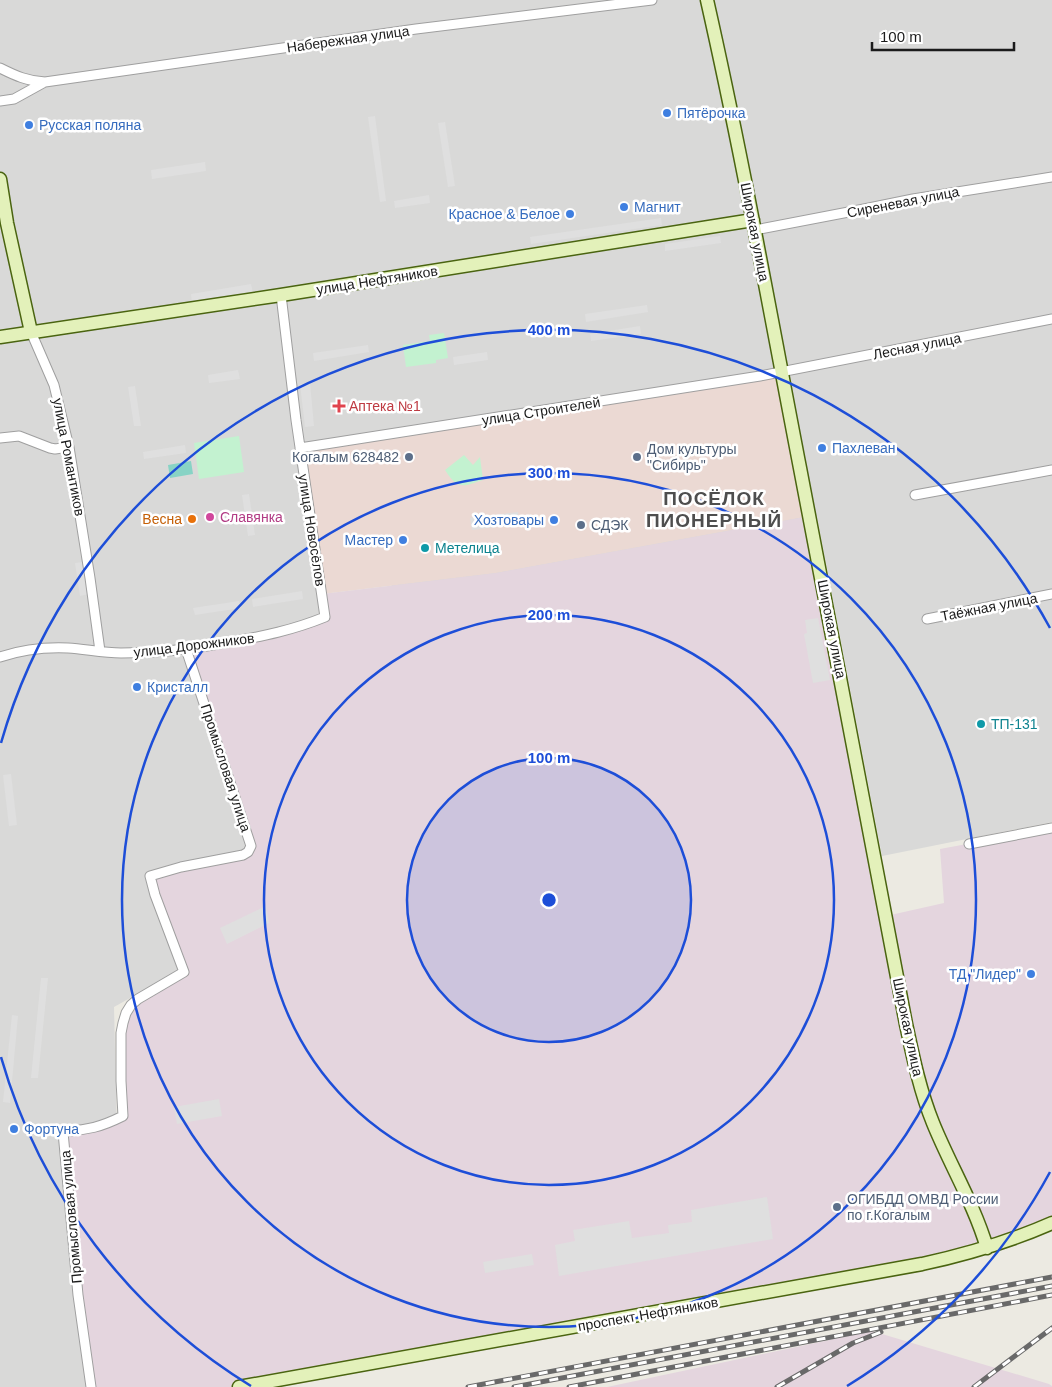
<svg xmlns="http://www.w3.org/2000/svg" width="1052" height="1387" font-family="Arial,sans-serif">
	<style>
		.residential { fill: #d9d9d8 }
		.commercial { fill: #ebd9d3 }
		.industrial { fill: #e4d5de }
		.park { fill: #c3f2d0 }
		.pitch { fill: #88d3c5 }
		.parking { fill: #dfdfdf }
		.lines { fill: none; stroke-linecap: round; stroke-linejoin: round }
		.street-casing { stroke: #9f9f9f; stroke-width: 11 }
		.secondary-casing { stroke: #4a6410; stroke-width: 15 }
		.street { stroke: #fff; stroke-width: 9 }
		.secondary { stroke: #e3f1ba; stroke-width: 12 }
		.rail-casing { stroke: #696969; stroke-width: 5 }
		.rail { stroke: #fff; stroke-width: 3; stroke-dasharray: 9; stroke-linecap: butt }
		.ring { fill: none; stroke: #1d4ed8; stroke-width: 2.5 }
		.shop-dot { fill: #3f7fe0; stroke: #fff; stroke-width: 2 }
		.health-dot { fill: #e0444e; stroke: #fff; stroke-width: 2 }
		.service-dot { fill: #5c6f8a; stroke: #fff; stroke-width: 2 }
		.hotel-dot { fill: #d1479c; stroke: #fff; stroke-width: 2 }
		.food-dot { fill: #e8710a; stroke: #fff; stroke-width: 2 }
		.culture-dot { fill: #0f9aa8; stroke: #fff; stroke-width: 2 }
		.labels { text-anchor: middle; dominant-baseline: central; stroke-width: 5; stroke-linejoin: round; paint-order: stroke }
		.street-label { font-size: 14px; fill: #1b1b1b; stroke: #fff }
		.shop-label { font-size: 14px; fill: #366cbe; stroke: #fff; text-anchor: start }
		.health-label { font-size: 14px; fill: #be3a42; stroke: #fff; text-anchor: start }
		.service-label { font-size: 14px; fill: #4e5e75; stroke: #fff; text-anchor: start }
		.hotel-label { font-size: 14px; fill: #b23c85; stroke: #fff; text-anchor: start }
		.food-label { font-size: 14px; fill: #c56008; stroke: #fff; text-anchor: end }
		.culture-label { font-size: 14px; fill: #0d838f; stroke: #fff; text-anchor: start }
		.district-label { font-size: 19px; font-weight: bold; letter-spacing: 1px; fill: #4e4e4e; stroke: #fff }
		.centre { fill: #1d4ed8; stroke: #fff; stroke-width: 2.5 }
		.ring-label { font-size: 15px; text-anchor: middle; font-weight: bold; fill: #1d4ed8; stroke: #fff; stroke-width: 5; stroke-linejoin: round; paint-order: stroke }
	</style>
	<rect width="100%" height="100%" fill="#eceae2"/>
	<!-- residential -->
	<path class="residential" d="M0,0h1052v822l-170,34 -65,-340 -329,60 -96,13 -1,-7 -74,11 21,116 -59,163 -54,73 -111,62 3,126 -17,254h-100z"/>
	<!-- commercial -->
	<path class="commercial" d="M782,372l28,144 -314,57 -174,21 -22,-146z"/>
	<!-- industrial -->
	<path class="industrial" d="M810,516l76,400 58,-13 -4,-54 112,-21v395l-50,21 -763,143h-148l-28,-255 60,-16 -2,-83 10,-28 53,-33 -34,-96 98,-24 -62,-203 27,-4 112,-28 -3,-23 174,-21z
		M872,1331l177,53 3,2v1h-445z"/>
	<!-- park -->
	<path class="park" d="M444,333l4,25 -12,2v3l-30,4 -3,-22 27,-4 -1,-6z
		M239,436l5,36 -45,7 -5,-36z
		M464,455l9,10 7,-8 3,23c-21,7 -25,10 -38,-10z"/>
	<!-- pitch -->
	<path class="pitch" d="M191,461l2,13 -23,4 -2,-13z"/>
	<!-- parking -->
	<path class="parking" d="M375,116l11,85 -6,1 -12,-85z
		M445,122l10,64 -7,1 -10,-64z
		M205,162l1,9 -54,8 -1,-9z
		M429,195l1,8 -35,5 -1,-7z
		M661,218l1,7 -131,19 -1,-7z
		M720,236l1,7 -56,8v-7z
		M251,284l2,9 -61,10 -1,-9z
		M647,305l1,7 -62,10 -1,-8z
		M640,326l1,8 -50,7 -1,-7z
		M368,345l1,7 -55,9 -1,-8z
		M487,352l1,8 -34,5 -1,-8z
		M238,370l2,9 -31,4 -1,-8z
		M310,383l4,43 -9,1 -5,-43z
		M135,386l6,40h-7l-6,-39z
		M185,445l1,8 -42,6 -1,-7z
		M249,494l6,41 -7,1 -6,-41z
		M518,512l1,12 -47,6 -2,-12z
		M84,562l5,32 -9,2 -5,-33z
		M302,591l1,8 -50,8 -1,-8z
		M239,601l2,7 -46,7 -2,-7z
		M818,618l12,62 -17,3 -9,-49 3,-1 -2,-13z
		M11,774l6,51 -8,1 -6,-51z
		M266,906l3,17 -42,21 -7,-16z
		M41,978h7l-10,100h-7z
		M12,1015l6,1 -8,87 -7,-1z
		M219,1099l3,17 -45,8 -3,-17z
		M767,1197l6,42 -214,37 -4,-31 20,-4 -2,-11 56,-9 3,17 37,-5 -1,-8 24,-3 -1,-12z
		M532,1254l2,11 -49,8 -2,-11z"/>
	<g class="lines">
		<defs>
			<path id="street" d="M0,68c16,8 27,13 45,14l371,-53 236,-29
				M0,101l14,-2 29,-16
				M755,230l104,-20 54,-11 139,-22
				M31,332l23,53 15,62 21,131 10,73
				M0,438l19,-2 31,12 5,1 14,-2
				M300,448l460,-72 292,-57
				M915,495l137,-25
				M927,619l125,-25
				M0,657c21,-7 45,-10 68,-9 17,1 35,5 53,5 36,0 73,-4 109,-11 34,-6 63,-12 95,-25l-29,-197 -15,-125
				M969,844l83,-16
				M91,1387l-13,-92 -15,-163c26,-3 36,-4 60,-16l-2,-35v-48l2,-10 3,-10 5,-8 7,-6 46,-27 -29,-77 -5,-19 31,-9 62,-12 5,-3 3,-6 -65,-197"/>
			<path id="secondary" d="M707,0c35,155 63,312 93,468 36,185 72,370 106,556 7,33 14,67 27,99 17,42 41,81 54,125
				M0,179l7,44 24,109
				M0,337l281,-42 472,-75
				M239,1387l683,-123c46,-10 87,-22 130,-41"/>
		</defs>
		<!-- street casing -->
		<use href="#street" class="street-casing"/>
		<!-- secondary casing -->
		<use href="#secondary" class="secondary-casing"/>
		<!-- street -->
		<use href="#street" class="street"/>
		<!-- secondary -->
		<use href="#secondary" class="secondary"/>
		<defs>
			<path id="rail" d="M468,1387l584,-110
				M514,1387l538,-101
				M569,1387l483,-92
				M777,1387l76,-44 28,-11
				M974,1387l78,-59"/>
		</defs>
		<!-- rail casing -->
		<use href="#rail" class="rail-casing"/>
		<!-- rail -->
		<use href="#rail" class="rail"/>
	</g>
	<!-- distance rings -->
	<circle cx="549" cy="900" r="142" fill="#1d4ed8" fill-opacity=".12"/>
	<g class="ring">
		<circle cx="549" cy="900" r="142"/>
		<circle cx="549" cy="900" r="285"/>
		<circle cx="549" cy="900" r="427"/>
		<path d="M1050 1172A570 570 0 0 1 847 1386M251 1386A570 570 0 0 1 1 1057M1 743A570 570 0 0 1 1050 628"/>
	</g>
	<!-- markers -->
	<g class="shop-dot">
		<circle cx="667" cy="113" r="5"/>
		<circle cx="29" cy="125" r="5"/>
		<circle cx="624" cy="207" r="5"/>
		<circle cx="570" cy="214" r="5"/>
		<circle cx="822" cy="448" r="5"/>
		<circle cx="554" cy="520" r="5"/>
		<circle cx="403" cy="540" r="5"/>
		<circle cx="137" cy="687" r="5"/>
		<circle cx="1031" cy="974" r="5"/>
		<circle cx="14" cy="1129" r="5"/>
	</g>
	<path class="health-dot" d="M336.5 398.5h5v5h5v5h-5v5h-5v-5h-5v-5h5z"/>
	<g class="service-dot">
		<circle cx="409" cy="457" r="5"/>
		<circle cx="637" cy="457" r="5"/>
		<circle cx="581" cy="525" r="5"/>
		<circle cx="837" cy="1207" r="5"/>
	</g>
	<circle class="hotel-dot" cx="210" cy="517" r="5"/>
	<circle class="food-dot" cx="192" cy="519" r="5"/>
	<g class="culture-dot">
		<circle cx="425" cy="548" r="5"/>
		<circle cx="981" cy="724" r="5"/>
	</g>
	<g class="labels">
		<!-- street labels -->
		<g class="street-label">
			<text transform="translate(348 39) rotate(-8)">Набережная улица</text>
			<text transform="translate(903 202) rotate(-11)">Сиреневая улица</text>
			<text transform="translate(755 232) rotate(79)">Широкая улица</text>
			<text transform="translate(377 280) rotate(-9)">улица Нефтяников</text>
			<text transform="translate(917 346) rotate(-11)">Лесная улица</text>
			<text transform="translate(541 411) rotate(-9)">улица Строителей</text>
			<text transform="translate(69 457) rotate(79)">улица Романтиков</text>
			<text transform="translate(312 530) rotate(81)">улица Новосёлов</text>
			<text transform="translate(989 607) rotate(-11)">Таёжная улица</text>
			<text transform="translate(832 629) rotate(79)">Широкая улица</text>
			<text transform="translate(194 645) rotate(-7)">улица Дорожников</text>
			<text transform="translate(226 768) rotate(72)">Промысловая улица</text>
			<text transform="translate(908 1027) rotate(78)">Широкая улица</text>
			<text transform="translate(71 1217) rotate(-95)">Промысловая улица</text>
			<text transform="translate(648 1314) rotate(-10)">проспект Нефтяников</text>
		</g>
		<!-- shop labels -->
		<g class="shop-label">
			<text x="677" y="113">Пятёрочка</text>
			<text x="39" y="125">Русская поляна</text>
			<text x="634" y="207">Магнит</text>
			<text x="560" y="214" text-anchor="end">Красное &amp; Белое</text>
			<text x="832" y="448">Пахлеван</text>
			<text x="544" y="520" text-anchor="end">Хозтовары</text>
			<text x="393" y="540" text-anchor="end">Мастер</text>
			<text x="147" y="687">Кристалл</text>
			<text x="1021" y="974" text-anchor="end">ТД "Лидер"</text>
			<text x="24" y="1129">Фортуна</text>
		</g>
		<!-- health labels -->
		<g class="health-label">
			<text x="349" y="406">Аптека №1</text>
		</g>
		<!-- service labels -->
		<g class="service-label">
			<text x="647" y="449">Дом культуры<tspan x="647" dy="16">"Сибирь"</tspan></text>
			<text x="399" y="457" text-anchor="end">Когалым 628482</text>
			<text x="591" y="525">СДЭК</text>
			<text x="847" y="1199">ОГИБДД ОМВД России<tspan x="847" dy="16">по г.Когалым</tspan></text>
		</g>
		<!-- hotel labels -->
		<g class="hotel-label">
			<text x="220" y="517">Славянка</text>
		</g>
		<!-- food labels -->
		<g class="food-label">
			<text x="182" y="519">Весна</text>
		</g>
		<!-- culture labels -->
		<g class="culture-label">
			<text x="435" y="548">Метелица</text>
			<text x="991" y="724">ТП-131</text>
		</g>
		<!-- district labels -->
		<g class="district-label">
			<text x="714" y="498">ПОСЁЛОК<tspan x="714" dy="22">ПИОНЕРНЫЙ</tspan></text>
		</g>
	</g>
	<circle cx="549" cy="900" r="8" class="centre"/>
	<g class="ring-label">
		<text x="549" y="335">400 m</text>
		<text x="549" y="478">300 m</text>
		<text x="549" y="620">200 m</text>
		<text x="549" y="763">100 m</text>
	</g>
	<!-- scale -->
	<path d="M872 42v8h142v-8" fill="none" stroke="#1b1b1b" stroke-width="2.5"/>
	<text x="880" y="42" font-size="15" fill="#1b1b1b" stroke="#ffffff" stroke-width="4" paint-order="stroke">100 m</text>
</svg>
